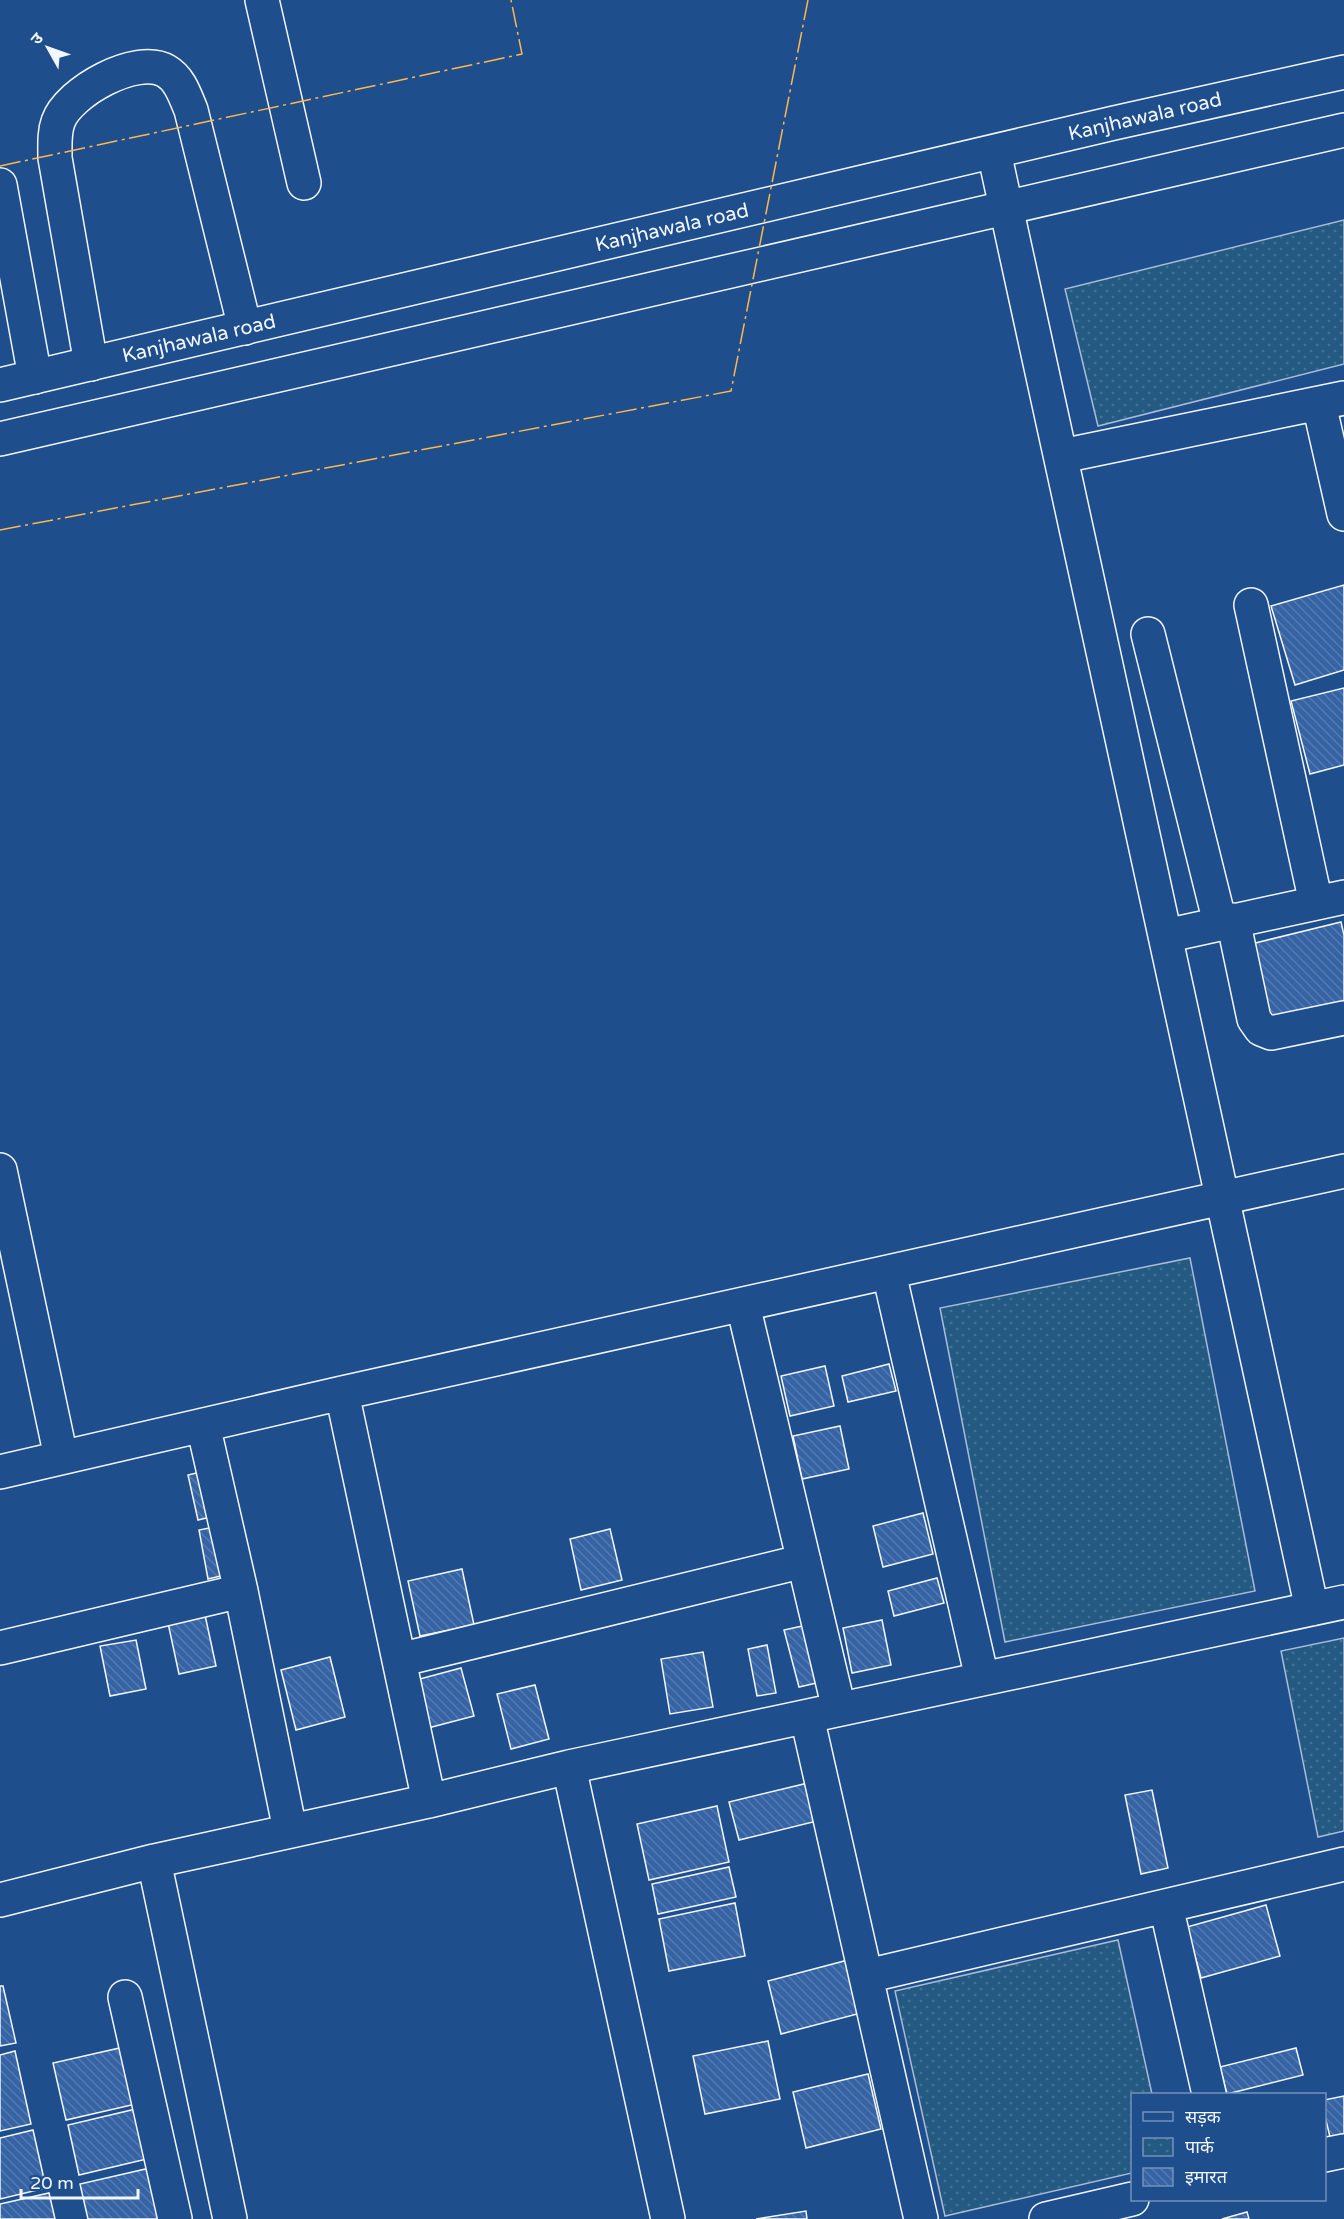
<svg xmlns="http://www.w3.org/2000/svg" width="1344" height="2219" font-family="'Varela Round','Noto Sans Devanagari',sans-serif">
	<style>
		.park { fill: url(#park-dots); stroke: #a8bbd7; stroke-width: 1.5 }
		.building { fill: url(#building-back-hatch); stroke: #f2f6ff; stroke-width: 1.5 }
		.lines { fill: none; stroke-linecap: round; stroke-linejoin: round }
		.minor-casing { stroke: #f2f6ff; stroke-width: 36 }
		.major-casing { stroke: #f2f6ff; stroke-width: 36 }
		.minor { stroke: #1f4e8c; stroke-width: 33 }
		.major { stroke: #1f4e8c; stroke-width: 33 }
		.power { stroke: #ffb74d; stroke-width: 1.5; stroke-dasharray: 21 4.5 3 4.5; stroke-linecap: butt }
		.labels { text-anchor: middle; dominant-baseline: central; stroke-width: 4.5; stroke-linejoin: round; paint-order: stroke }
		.street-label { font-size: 20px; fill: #f2f6ff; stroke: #1f4e8c }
	</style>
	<defs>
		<pattern id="park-dots" width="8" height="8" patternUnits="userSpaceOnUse" patternTransform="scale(1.5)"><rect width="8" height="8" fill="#245a82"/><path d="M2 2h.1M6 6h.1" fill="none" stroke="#447295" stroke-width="1.8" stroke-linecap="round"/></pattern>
		<pattern id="building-back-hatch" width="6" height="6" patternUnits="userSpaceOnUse" patternTransform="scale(1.5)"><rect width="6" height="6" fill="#3563a3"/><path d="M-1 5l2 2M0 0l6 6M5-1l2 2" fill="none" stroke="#537ab1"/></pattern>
	</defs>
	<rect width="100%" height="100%" fill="#1f4e8c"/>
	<!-- park -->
	<path class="park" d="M1344,220v144l-246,62 -33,-137z
		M1190,1258l65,333 -250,51 -65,-334z
		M1344,1638v193l-26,6 -37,-186z
		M1118,1940l34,154h-20v79l-187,43 -50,-225z"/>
	<!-- building -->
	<path class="building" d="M1344,585v85l-49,15 -24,-79z
		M1344,688v77l-34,9 -19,-73z
		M1341,922l3,13v72l-77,18 -20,-80z
		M889,1364l7,27 -48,11 -6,-26z
		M825,1366l9,40 -44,10 -9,-40z
		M840,1426l9,43 -47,10 -9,-43z
		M209,1470l10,45 -21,5 -10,-45z
		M923,1513l10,41 -50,13 -10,-41z
		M224,1525l9,48 -25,6 -9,-49z
		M610,1529l12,51 -41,10 -11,-51z
		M462,1569l12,56 -54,11 -12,-55z
		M937,1578l7,25 -50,13 -6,-25z
		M205,1615l11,51 -37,8 -11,-51z
		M882,1620l9,45 -39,8 -9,-45z
		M807,1625l14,57 -22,5 -15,-57z
		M136,1640l10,49 -36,7 -10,-50z
		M767,1645l9,48 -19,3 -9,-47z
		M703,1652l10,55 -43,7 -9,-55z
		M330,1657l15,60 -49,13 -15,-60z
		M461,1668l13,48 -46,12 -12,-48z
		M535,1685l14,54 -38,10 -14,-55z
		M808,1783l9,38 -78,19 -10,-38z
		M1152,1790l16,78 -27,6 -16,-79z
		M717,1806l12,56 -80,18 -12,-56z
		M729,1867l7,30 -78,17 -6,-30z
		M735,1903l10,53 -76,15 -10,-52z
		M1266,1905l14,51 -79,22 -14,-51z
		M848,1960l13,53 -80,21 -13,-53z
		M0,1986h3l13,57 -16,3z
		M768,2041l12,58 -75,15 -12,-58z
		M124,2047l12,57 -70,16 -13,-57z
		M1296,2048l7,27 -76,19 -7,-27z
		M15,2051l16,73 -31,7v-76z
		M868,2074l13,55 -75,19 -13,-56z
		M1344,2096v38l-14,3 -6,-25v-12z
		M140,2108l11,50 -72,17 -11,-50z
		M33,2130l13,58 -46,11v-61z
		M150,2168l11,51h-73l-8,-35z
		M49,2193l6,26h-55v-15z
		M806,2211l1,8h-51z
		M1247,2212l2,7h-27z"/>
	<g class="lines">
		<defs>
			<path id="minor" d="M262,0l42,183
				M994,152l318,1457
				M0,185l35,192
				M91,364l-36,-206c0,-12 -1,-25 3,-36 10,-30 79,-68 108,-51 14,8 19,25 25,39l54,218
				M1319,404l25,110
				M1062,456l282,-58
				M1251,605l65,298
				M1148,634l72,289
				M1233,920l21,99 7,10 10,4 73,-15
				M1165,936l179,-39
				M0,1170l61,287
				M889,1273l93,405
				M743,1305l96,404
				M342,1393l87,408
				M203,1425l38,166 49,239
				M0,1472l342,-79 1002,-222
				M0,1648l241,-57
				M399,1660l405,-99
				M807,1717l114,502
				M569,1767l99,452
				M154,1861l76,358
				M0,1900l154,-39 275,-60 140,-34 775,-165
				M1166,1906l43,188
				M867,1976l477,-112
				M125,1997l50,222
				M1324,2155l20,-4
				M1046,2219l86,-20"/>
			<path id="major" d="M0,385l1114,-262 230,-51
				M0,439l1344,-309"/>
		</defs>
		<!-- minor casing -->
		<use href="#minor" class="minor-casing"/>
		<!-- major casing -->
		<use href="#major" class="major-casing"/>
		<!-- minor -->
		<use href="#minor" class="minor"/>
		<!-- major -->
		<use href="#major" class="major"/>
		<!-- power -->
		<path class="power" d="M0,166l522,-112 -11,-54
			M0,530l731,-139 77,-391"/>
	</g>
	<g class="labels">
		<!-- street labels -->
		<g class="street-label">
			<text transform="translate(1145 117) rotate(-13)">Kanjhawala road</text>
			<text transform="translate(672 228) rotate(-13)">Kanjhawala road</text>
			<text transform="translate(199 339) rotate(-13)">Kanjhawala road</text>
		</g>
	</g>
	<!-- legend -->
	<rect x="1131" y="2093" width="195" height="108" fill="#1f4e8c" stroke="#7391ba" stroke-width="1.5"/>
	<rect x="1143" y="2112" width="30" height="9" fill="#1f4e8c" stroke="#7391ba" stroke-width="1.5"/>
	<text x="1185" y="2123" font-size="18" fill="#f2f6ff">सड़क</text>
	<rect x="1143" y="2138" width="30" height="18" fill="url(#park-dots)" stroke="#7391ba" stroke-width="1.5"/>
	<text x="1185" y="2153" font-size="18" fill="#f2f6ff">पार्क</text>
	<rect x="1143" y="2168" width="30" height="18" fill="url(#building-back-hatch)" stroke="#7391ba" stroke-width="1.5"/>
	<text x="1185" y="2183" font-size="18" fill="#f2f6ff">इमारत</text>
	<!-- north arrow -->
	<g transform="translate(48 48) rotate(310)" stroke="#1f4e8c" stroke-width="4.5" paint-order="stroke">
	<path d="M0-4.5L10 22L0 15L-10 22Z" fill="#f2f6ff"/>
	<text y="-9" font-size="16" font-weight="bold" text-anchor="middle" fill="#f2f6ff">उ</text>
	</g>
	<!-- scale -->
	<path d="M21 2189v9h117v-9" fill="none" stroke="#f2f6ff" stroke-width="3"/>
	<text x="30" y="2189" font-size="18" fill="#f2f6ff" stroke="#1f4e8c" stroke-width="4.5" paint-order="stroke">20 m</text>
</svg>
